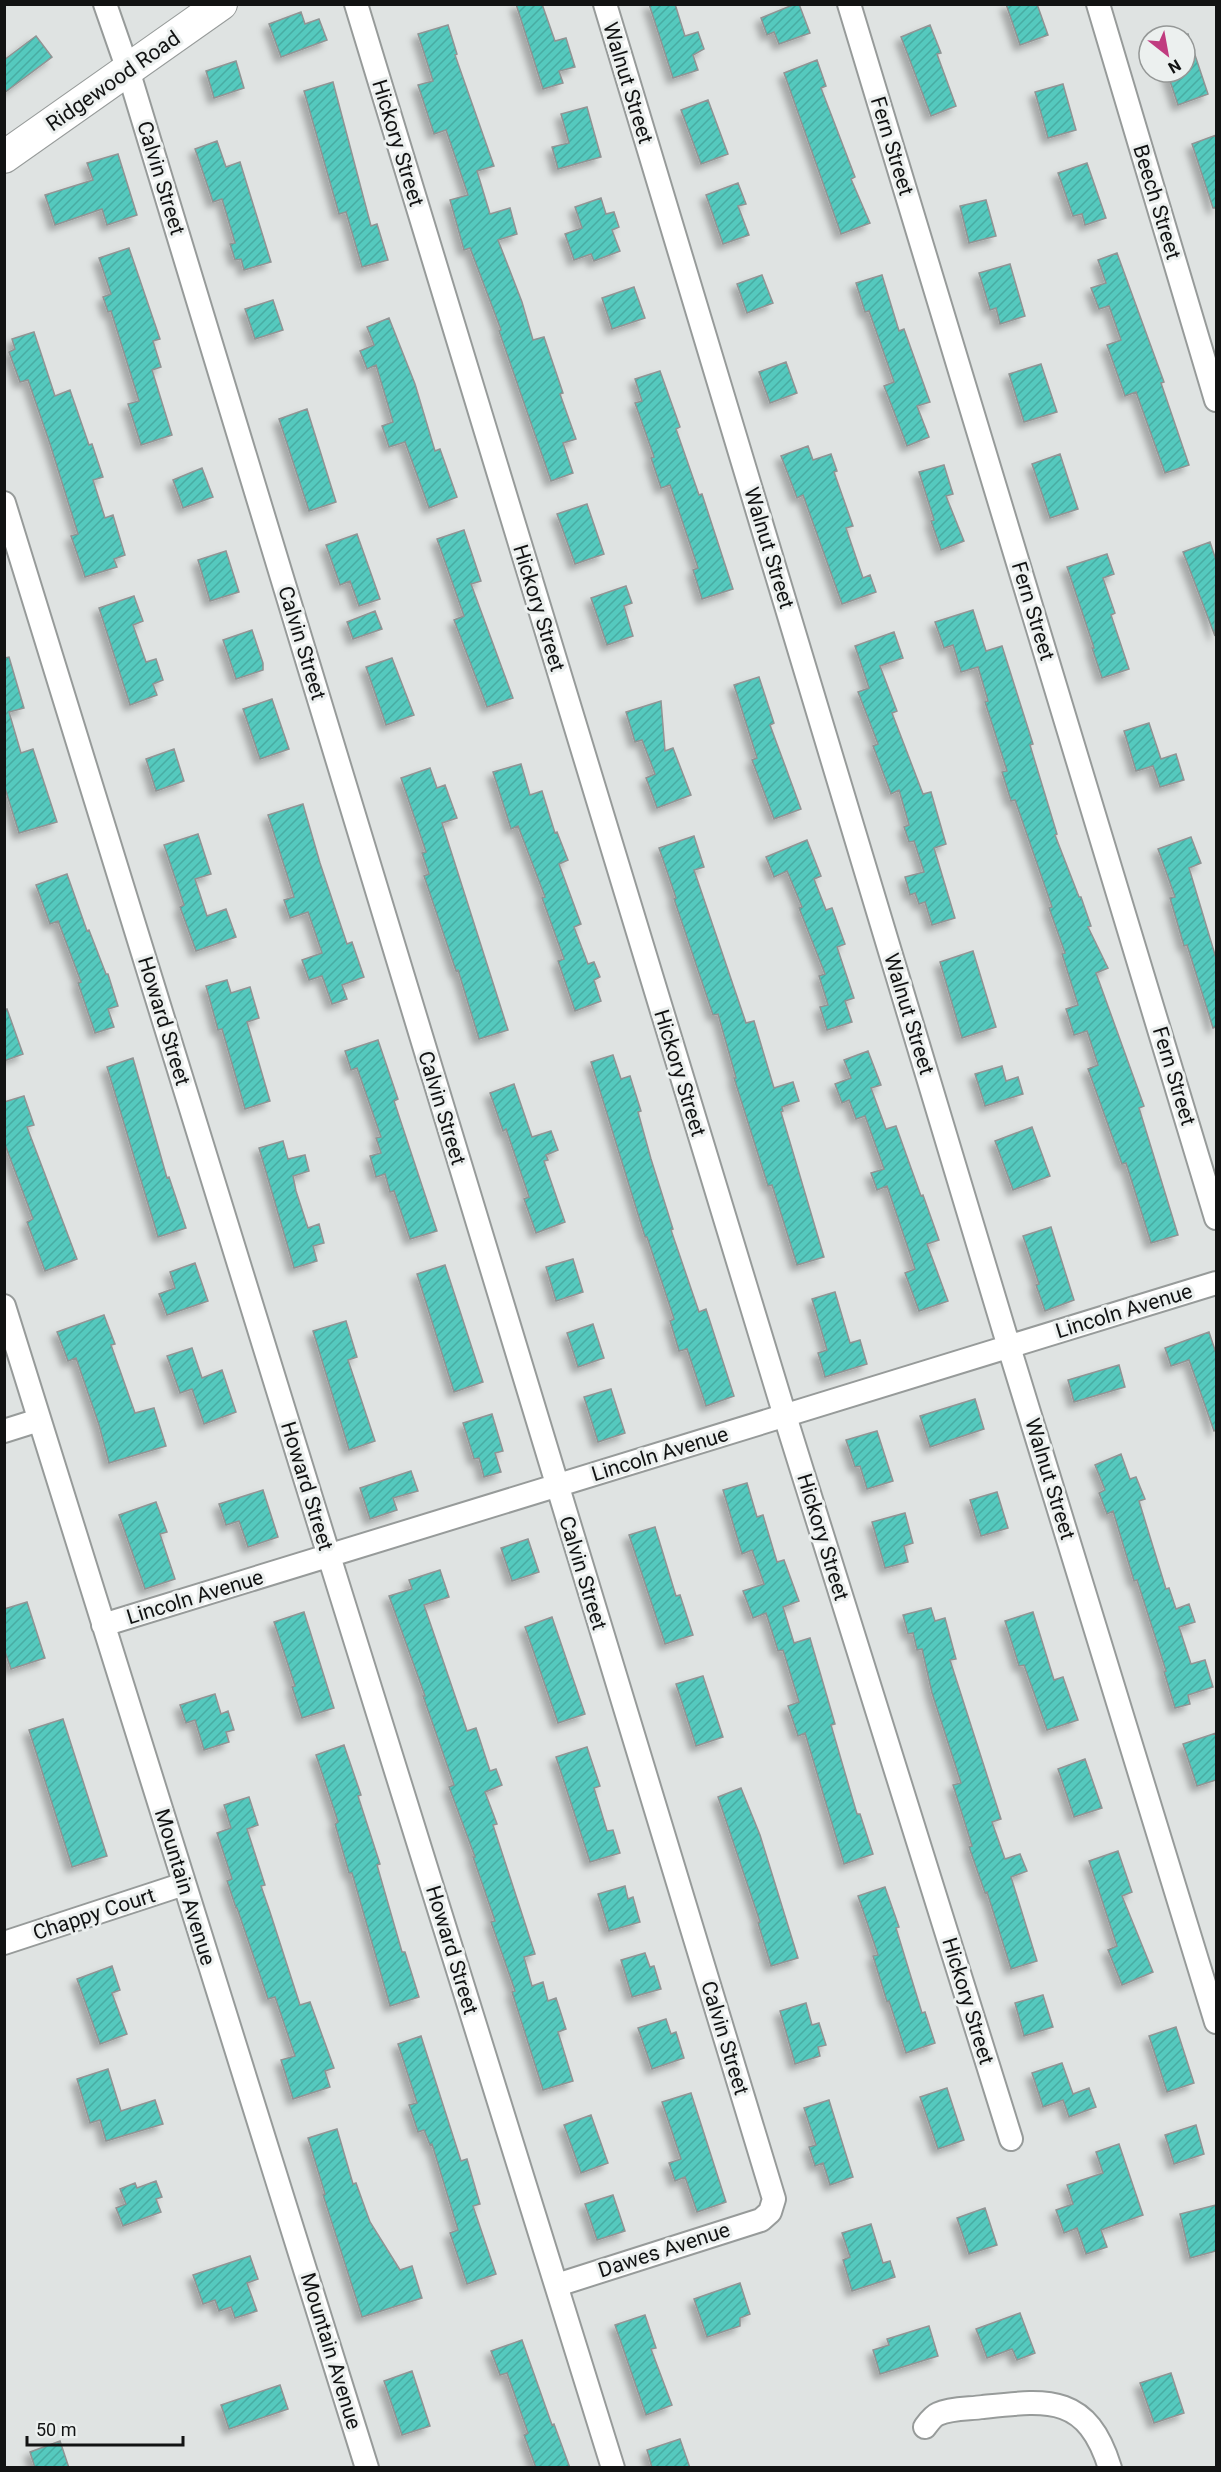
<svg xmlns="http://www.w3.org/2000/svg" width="1221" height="2472" font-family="Roboto,sans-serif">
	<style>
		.building { fill: url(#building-hatch); stroke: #919494; stroke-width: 1.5; filter: url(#shadow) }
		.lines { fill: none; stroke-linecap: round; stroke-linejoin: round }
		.minor-casing { stroke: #979b9a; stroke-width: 26 }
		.secondary-casing { stroke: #979b9a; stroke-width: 34 }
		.minor { stroke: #fff; stroke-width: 22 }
		.secondary { stroke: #fff; stroke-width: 32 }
		.labels { text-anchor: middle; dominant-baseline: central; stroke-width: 6; stroke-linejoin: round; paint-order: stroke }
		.street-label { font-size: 21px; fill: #121313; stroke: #ecf0ef }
	</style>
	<defs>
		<pattern id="building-hatch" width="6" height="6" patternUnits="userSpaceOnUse" patternTransform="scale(1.5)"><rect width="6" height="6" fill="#54c9be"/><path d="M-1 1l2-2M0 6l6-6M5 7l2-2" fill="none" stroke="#48aca2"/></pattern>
		<filter id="shadow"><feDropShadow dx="-5.5" dy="5.5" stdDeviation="3" flood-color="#0004"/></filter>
	</defs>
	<rect width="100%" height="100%" fill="#dfe3e2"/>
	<!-- building -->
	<path class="building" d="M516,4h26l13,37 11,-3 9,29 -16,4 4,12 -20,6z
		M649,4h26l10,32 13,-4 6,17 -11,6 5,15 -25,8z
		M795,4h4l11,29 -31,11 -5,-12 -7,3 -6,-17z
		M1006,4h31l11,31 -28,10z
		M301,12l4,12 14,-5 8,21 -46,17 -12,-33z
		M448,25l9,29 -2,1 39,111 -17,5 13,43 20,-6 7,26 -19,6 24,62 11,38 11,-3 19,56 -3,1 16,45 -13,4 10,30 -22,8 -52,-150 2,-1 -31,-82 -6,2 -14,-50 18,-5 -22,-65 -12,4 -16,-49 15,-4 -15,-47z
		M930,25l11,28 -4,1 19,52 -25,10 -30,-79z
		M1188,34l20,60 -30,11 -11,-33h18v-37z
		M36,36l16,21 -48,36v-33z
		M817,60l9,26 -5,2 34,89 -4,2 19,44 -29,11 -57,-161z
		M236,61l8,27 -30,10 -8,-27z
		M333,82l38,144 6,-2 11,36 -26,7 -16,-55 -7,2 -35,-123z
		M1063,84l13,46 -28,8 -13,-46z
		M708,100l20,54 -27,10 -20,-54z
		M587,107l14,50 -43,12 -6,-22 17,-4 -8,-29z
		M1216,135v73h-3l-21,-64z
		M217,141l9,26 14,-5 31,100 -27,8 -3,-11 -6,1 -5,-16 5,-1 -13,-44 -9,3 -18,-53z
		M118,154l19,61 -30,10 -5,-16 -47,16 -10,-30 48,-15 -6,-17z
		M1087,163l19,55 -21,7 -3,-11 -9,2 -15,-43z
		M738,183l8,21 -8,2 11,29 -26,9 -17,-49z
		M601,198l5,16 8,-2 5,15 -7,3 8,21 -26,10 -3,-7 -17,6 -9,-26 17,-6 -7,-21z
		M986,200l10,36 -27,7 -9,-37z
		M129,248l31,91 -7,2 8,26 -9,3 20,65 -31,10 -13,-41 11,-3 -28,-90 -3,1 -5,-15 8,-3 -12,-36z
		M1117,253l47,129 -3,1 28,82 -24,8 -29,-81 -11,4 -18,-51 14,-5 -12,-34 -10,3 -8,-21 15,-5 -8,-23z
		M1010,264l15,52 -25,8 -4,-16 -6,2 -11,-37z
		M762,275l11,28 -26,10 -10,-29z
		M882,275l17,56 5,-2 26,73 -13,4 12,31 -22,9 -23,-60 10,-4 -25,-71 -4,1 -9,-29z
		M634,287l11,31 -33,11 -10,-31z
		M273,300l10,30 -28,9 -10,-30z
		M389,318l26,66 20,67 5,-2 17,48 -28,11 -24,-66 -16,5 -7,-21 11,-4 -17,-57 -9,4 -7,-18 14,-6 -7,-18z
		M34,332l21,64 15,-6 19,55 3,-1 11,33 -10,3 12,38 8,-3 12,40 -11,4 3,8 -32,10 -14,-41 7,-2 -28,-90 -22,-64 -8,2 -11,-30 6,-3 -3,-10z
		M786,362l11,31 -27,10 -11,-31z
		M1041,364l16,48 -33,10 -15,-48z
		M660,371l20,56 -4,2 23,66 3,-1 31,95 -31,10 -9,-29 5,-2 -28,-83 -9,3 -10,-30 3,-1 -19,-54 7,-2 -7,-22z
		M307,409l29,93 -27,9 -30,-92z
		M808,446l5,14 18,-6 6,17 -3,1 19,54 -7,2 17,50 7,-3 6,17 -34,12 -39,-109 -6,3 -16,-42z
		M1060,454l18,55 -28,9 -18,-54z
		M944,465l9,29 -7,2 18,45 -23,9 -10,-29 3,-1 -15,-48z
		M202,468l11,29 -30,11 -10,-28z
		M587,504l17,50 -29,10 -18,-50z
		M464,530l17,51 -10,3 42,114 -26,9 -33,-87 10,-4 -27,-77z
		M357,534l23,65 -21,7 -9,-25 -10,4 -14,-40z
		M1210,542l6,18 -1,76 -32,-84z
		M226,551l13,41 -29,9 -12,-41z
		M1107,554l7,20 -11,4 12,35 -4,2 18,54 -27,9 -10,-30h2l-27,-81z
		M626,586l6,17 -8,3 9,30 -26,9 -16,-47z
		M134,596l9,25 -10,4 13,37 10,-3 7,21 -10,4 4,11 -27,10 -31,-97z
		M973,610l13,41 16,-5 31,98 -3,1 27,89 -2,1 24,62h2l10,29 -3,1 20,41 -12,5 48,133 -5,2 39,127 -27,8 -25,-80 -4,1 -34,-95 10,-4 -11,-34 -13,4 -8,-26 12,-4 -16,-51 3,-1 -16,-45 3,-1 -37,-107 -4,1 -9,-29 5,-1 -22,-69 3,-1 -10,-34 -17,5 -8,-27 -9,3 -9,-26z
		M375,611l7,18 -29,10 -6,-17z
		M252,630l11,33v7l-27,9 -13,-39z
		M894,632l9,26 -23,8 17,45 -5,2 31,81 8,-2 15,52 -12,4 21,70 -23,7 -7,-23 -6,2 -4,-11 -5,2 -5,-18 19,-5 -10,-31 -5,1 -5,-15 5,-2 -10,-35 -8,4 -18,-48 5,-2 -20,-52 11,-4 -14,-42z
		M9,657l15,51 -15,4 12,41 12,-4 24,73 -38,11 -15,-48v-127z
		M392,658l22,57 -28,10 -20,-58z
		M759,677l15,46 -4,2 31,84 -27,10 -22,-59 5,-2 -23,-73z
		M272,699l17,50 -29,10 -17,-50z
		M661,701l4,50 8,-3 18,47 -34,13 -11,-30 9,-4 -13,-34 -7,2 -9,-30z
		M1149,723l12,36 15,-5 8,26 -24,7 -7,-21 -17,5 -12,-40z
		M174,749l10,32 -28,10 -10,-32z
		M521,764l9,31 12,-4 13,42 2,-1 11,28 -9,4 22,60 -7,3 14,37 6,-2 6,15 -6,3 7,21 -26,10 -17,-50 6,-2 -22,-61 3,-1 -27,-71 -7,3 -18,-57z
		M430,768l7,20 8,-3 12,33 -15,5 66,207 -29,9 -21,-69 -2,1 -32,-95 5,-2 -7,-21 4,-1 -25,-74z
		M303,804l17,59 27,81 5,-2 12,35 -22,8 5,14 -15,5 -10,-28 -13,4 -7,-20 20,-7 -14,-41 -18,6 -6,-18 10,-3 -26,-82z
		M198,834l13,40 -16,5 12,37 19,-7 10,28 -40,14 -16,-44 4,-2 -20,-60z
		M694,836l10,31 -10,3 52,153 8,-2 20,67 19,-6 6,19 -17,6 1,4 -2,1 43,145 -27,8 -25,-80 -4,1 -34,-108h2l-18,-64 -5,1 -39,-116 2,-1 -17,-50z
		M1191,837l10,26 -12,5 27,90v69l-3,1 -26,-83 -3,1 -14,-48 5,-1 -17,-48z
		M807,840l14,36 -7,3 12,31 6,-2 13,36 -8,3 17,51 -9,3 7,21 -25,8 -7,-23 8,-2 -9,-29 6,-2 -26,-66 3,-1 -15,-36 -13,6 -8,-20z
		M67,874l20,57 2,-1 17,44h2l10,32 -10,3 6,18 -19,6 -17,-50 3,-1 -23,-61 -8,3 -14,-39z
		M973,951l23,76 -34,11 -22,-76z
		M227,980l4,13 19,-6 9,31 -12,4 23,79 -25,8 -23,-80 -4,1 -12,-44z
		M7,1009l16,45 -19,7v-51z
		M378,1040l20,59 -4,2 43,130 -27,8 -16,-48 -4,1 -5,-18 -9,3 -6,-21 11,-3 -5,-15 5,-1 -24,-69 -6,2 -6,-19z
		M868,1051l13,34 -10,3 15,41 10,-3 25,70 2,-1 16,45 -12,4 21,57 -29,10 -14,-38 10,-4 -28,-83 -10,4 -6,-17 13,-4 -19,-53 -9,3 -7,-19 -7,3 -7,-19 16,-6 -7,-18z
		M613,1055l8,24 9,-3 11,35 -3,1 13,47 22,70 -2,1 28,82 7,-3 28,87 -28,10 -19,-57 -8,2 -9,-30 4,-2 -27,-82h-2l-54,-175z
		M133,1058l34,120 2,-1 17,51 -28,9 -51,-170z
		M1002,1066l4,15 12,-4 5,17 -38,12 -10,-32z
		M514,1084l18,53 19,-6 7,19 -12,5 2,5 -4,1 21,61 -29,11 -12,-34 5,-2 -23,-68 -3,2 -13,-38z
		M24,1096l10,29 -7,2 50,132 -32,12 -18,-49 6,-3 -29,-77v-40z
		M1032,1127l18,49 -37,14 -18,-49z
		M283,1141l5,18 17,-4 4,16 -16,5 3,15 12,37 11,-4 5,19 -11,3 4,15 -23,7 -35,-120z
		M1051,1227l23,73 -29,11 -9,-26 3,-1 -16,-48z
		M573,1259l10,33 -27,9 -10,-34z
		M195,1263l13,38 -41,14 -8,-21 16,-6 -5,-16z
		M445,1265l38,117 -29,10 -37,-118z
		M835,1292l15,51 10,-3 7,24 -42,13 -7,-24 9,-3 -15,-51z
		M104,1315l11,29 -4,1 24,68 19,-5 12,38 -57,17 -10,-38 -23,-67 -8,3 -11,-29z
		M346,1321l11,36 -9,3 27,81 -26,9 -36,-119z
		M593,1324l11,34 -26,9 -11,-34z
		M1209,1332l7,21v77l-2,1 -25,-71 -18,6 -6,-18z
		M192,1348l10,30 20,-8 14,42 -32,12 -12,-35 -12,4 -13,-37z
		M1119,1365l6,22 -51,15 -6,-22z
		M611,1389l14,44 -27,9 -14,-45z
		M975,1399l9,30 -54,18 -10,-31z
		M492,1414l11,37 -8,2 6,19 -17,5 -5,-19 -5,1 -11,-36z
		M877,1431l16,50 -26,8 -7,-23 -5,1 -9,-27z
		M1121,1454l9,25 6,-2 9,22 -6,2 27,88 3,-1 7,21 13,-5 6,18 -16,5 12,37 14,-4 8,27 -25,8 2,9 -15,4 -11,-36 2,-1 -29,-91 -3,1 -21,-70 -6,3 -8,-21 6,-3 -10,-25z
		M411,1471l7,20 -25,7 4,12 -27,9 -10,-31z
		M747,1483l10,34 6,-2 14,47 7,-2 15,41 -16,6 11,36 16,-5 25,86 -4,1 26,89h3l13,40 -29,10 -39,-131 -7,3 -10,-30 11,-4 -16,-52 -5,1 -12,-38 -13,5 -10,-27 21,-7 -12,-34 -10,4 -19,-64z
		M263,1490l15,47 -30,10 -9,-26 -13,4 -7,-21z
		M997,1492l11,36 -27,8 -11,-36z
		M156,1502l11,30 -7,2 15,45 -30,10 -26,-74z
		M905,1513l8,30 -9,3 4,16 -23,6 -13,-46z
		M655,1527l21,69 4,-1 13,40 -28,9 -36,-109z
		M528,1539l11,33 -27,9 -11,-33z
		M440,1570l9,27 -25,8 43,126 9,-3 14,43 6,-2 6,16 -17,7 12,32 -4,1 42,129 -11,3 8,29 11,-4 5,19 8,-3 10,31 -8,3 15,49 -30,9 -31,-98 3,-1 -24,-69 4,-1 -22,-64h2l-26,-70 5,-2 -31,-89h2l-36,-100 23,-7 -3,-9z
		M27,1602l18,56 -34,11 -7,-20v-40z
		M931,1608l4,13 10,-3 11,41 -6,1 51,159 -9,3 13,37 15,-5 7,17 -16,6 26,84 -26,8 -24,-77 -2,1 -16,-46 3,-1 -19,-61 8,-2 -29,-90 -10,-44 -5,1 -4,-17 -5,1 -5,-19z
		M304,1612l30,96 -32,10 -10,-31 3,-1 -21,-64z
		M1033,1612l21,68 9,-3 15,43 -31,10 -23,-65 -5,1 -14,-45z
		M552,1617l33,97 -27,9 -33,-96z
		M703,1676l20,61 -27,9 -20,-62z
		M215,1694l6,20 7,-3 6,19 -8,2 3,10 -25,8 -9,-30 -9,3 -6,-18z
		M63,1719l44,137 -35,11 -43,-137z
		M1216,1733v47l-19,6 -14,-42z
		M344,1745l17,50 -3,1 22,68 -3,1 25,87h3l14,45 -29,9 -38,-133h-3l-14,-49 3,-2 -22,-67z
		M587,1747l13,39 -6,2 13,43 6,-1 7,23 -30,9 -34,-105z
		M1085,1759l17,49 -28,9 -16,-48z
		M741,1788l19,47 38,123 -27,8 -13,-43 2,-1 -42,-125z
		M249,1797l9,28 -11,4 18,56 -4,1 8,23 31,96 10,-3 24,66 -9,3 5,16 -37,12 -12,-39 14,-4 -20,-59 -7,2 -31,-91h-1l-9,-27 5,-2 -15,-46 14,-5 -7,-23z
		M1118,1851l14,41 -10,4 31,76 -31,13 -14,-35 9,-4 -28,-85z
		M625,1886l3,13 5,-2 7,25 -31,9 -11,-37z
		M885,1887l14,40 -3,1 26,85 3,-1 10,31 -29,10 -17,-52 -2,1 -14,-46 5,-1 -20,-59z
		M645,1953l5,14 4,-1 7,23 -29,8 -11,-37z
		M112,1966l8,24 -8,3 15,41 -27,10 -23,-65z
		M1043,1995l10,32 -29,9 -9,-33z
		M806,2003l6,22 7,-2 7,22 -8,2 2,9 -25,8 -15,-53z
		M666,2019l5,15 5,-2 8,26 -32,11 -14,-41z
		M1176,2027l18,56 -27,9 -18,-56z
		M421,2036l40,125 6,-2 13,45 -7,2 23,68 -29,10 -17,-51 8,-3 -26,-86 -2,1 -6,-15 -6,2 -9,-27 8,-2 -19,-59z
		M1062,2063l11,31 16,-6 7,19 -27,10 -6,-17 -20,7 -11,-34z
		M108,2069l13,42 34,-11 8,24 -57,17 -6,-21 -10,3 -13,-44z
		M947,2088l17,52 -26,9 -18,-52z
		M691,2093l35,109 -29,10 -12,-35 -10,4 -6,-18 12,-4 -19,-57z
		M829,2100l24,77 -23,8 -7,-22 -8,3 -6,-19 7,-2 -12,-37z
		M591,2115l17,48 -27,10 -17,-48z
		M1196,2125l8,29 -30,10 -9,-29z
		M337,2129l16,55 3,-1 14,39 30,48 12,-4 10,32 -60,19 -39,-122 2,-1 -17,-56z
		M1119,2144l24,71 -42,15 6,17 -21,7 -9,-26 -13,5 -8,-23 17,-6 -6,-19 36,-12 -7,-21z
		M156,2181l6,16 -6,2 5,13 -38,14 -7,-18 10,-4 -6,-15 15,-6 2,5z
		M613,2195l12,36 -28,9 -12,-36z
		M1216,2205v46l-26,7 -10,-44z
		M985,2208l12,37 -28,9 -12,-36z
		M871,2224l12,39 7,-2 5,16 -43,14 -9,-31 7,-3 -8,-24z
		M250,2256l8,23 -11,4 10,28 -22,7 -4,-11 -12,4 -4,-11 -12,4 -10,-29z
		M740,2283l10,31 -10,4v8l-33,11 -13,-38z
		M1020,2313l15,40 -18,7 -5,-11 -25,9 -11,-29z
		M645,2315l11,33 -5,1 21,56 -26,10 -31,-90z
		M929,2326l9,30 -58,18 -7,-24 16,-5 -2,-6z
		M522,2340l30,85 2,-1 16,44h-34l-12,-33 4,-2 -21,-60 -7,2 -9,-24z
		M412,2371l18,55 -28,9 -18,-54z
		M1171,2373l13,40 -30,10 -14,-40z
		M280,2385l8,24 -59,20 -8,-24z
		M680,2439l10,29h-38l-5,-18z
		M60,2441l9,27h-34l-5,-16z"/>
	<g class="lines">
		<defs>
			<path id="minor" d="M105,4l23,66 646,2129 -4,13 -9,8 -204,65
				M356,4l429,1412 226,723
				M605,4l404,1343 207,675
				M849,4l367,1214
				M1098,4l118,396
				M4,503l325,1053 284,912
				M4,1306l363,1162
				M4,1431l35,-11
				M103,1625l1113,-342
				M4,1943l180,-59
				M925,2427c3,-4 8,-11 13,-13 13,-6 31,-5 45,-7 65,-7 104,-13 127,61"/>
			<path id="secondary" d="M4,157l217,-153"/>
		</defs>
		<!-- minor casing -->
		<use href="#minor" class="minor-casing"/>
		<!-- secondary casing -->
		<use href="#secondary" class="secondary-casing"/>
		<!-- minor -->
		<use href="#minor" class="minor"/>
		<!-- secondary -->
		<use href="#secondary" class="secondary"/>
	</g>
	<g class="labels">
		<!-- street labels -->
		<g class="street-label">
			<text transform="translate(113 81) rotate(-35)">Ridgewood Road</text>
			<text transform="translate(628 83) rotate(73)">Walnut Street</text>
			<text transform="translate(398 143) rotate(73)">Hickory Street</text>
			<text transform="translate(892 146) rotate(73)">Fern Street</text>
			<text transform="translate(161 178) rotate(73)">Calvin Street</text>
			<text transform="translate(1157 202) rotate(73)">Beech Street</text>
			<text transform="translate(769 548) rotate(73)">Walnut Street</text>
			<text transform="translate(539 608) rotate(73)">Hickory Street</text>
			<text transform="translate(1033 611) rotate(73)">Fern Street</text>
			<text transform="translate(302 643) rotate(73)">Calvin Street</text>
			<text transform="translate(909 1014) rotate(73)">Walnut Street</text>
			<text transform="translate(164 1021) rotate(73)">Howard Street</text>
			<text transform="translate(680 1073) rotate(73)">Hickory Street</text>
			<text transform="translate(1174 1076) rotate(73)">Fern Street</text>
			<text transform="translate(442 1108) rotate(73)">Calvin Street</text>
			<text transform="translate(1124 1311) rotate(-17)">Lincoln Avenue</text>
			<text transform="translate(660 1454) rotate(-17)">Lincoln Avenue</text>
			<text transform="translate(1050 1479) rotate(73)">Walnut Street</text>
			<text transform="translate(307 1486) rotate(73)">Howard Street</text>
			<text transform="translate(823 1537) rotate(73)">Hickory Street</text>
			<text transform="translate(583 1573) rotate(73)">Calvin Street</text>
			<text transform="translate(195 1597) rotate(-17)">Lincoln Avenue</text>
			<text transform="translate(185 1887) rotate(73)">Mountain Avenue</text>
			<text transform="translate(94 1914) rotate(-18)">Chappy Court</text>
			<text transform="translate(452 1950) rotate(73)">Howard Street</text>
			<text transform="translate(968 2001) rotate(73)">Hickory Street</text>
			<text transform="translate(725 2038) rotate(73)">Calvin Street</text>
			<text transform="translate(664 2250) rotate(-18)">Dawes Avenue</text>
			<text transform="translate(331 2351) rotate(73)">Mountain Avenue</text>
		</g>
	</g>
	<!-- border -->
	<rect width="1221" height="2472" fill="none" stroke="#121313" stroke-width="12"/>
	<!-- north arrow -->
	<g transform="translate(1167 54) rotate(149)"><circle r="28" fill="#ecf0ef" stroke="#959897" stroke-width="1.5"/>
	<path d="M0-4.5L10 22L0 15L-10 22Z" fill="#c03b7f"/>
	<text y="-9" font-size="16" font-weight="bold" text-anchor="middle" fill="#121313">N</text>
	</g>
	<!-- scale -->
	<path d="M27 2436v9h156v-9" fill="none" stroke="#121313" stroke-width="3"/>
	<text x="36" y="2436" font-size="18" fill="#121313" stroke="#ecf0ef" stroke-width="4.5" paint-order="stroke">50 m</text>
</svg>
